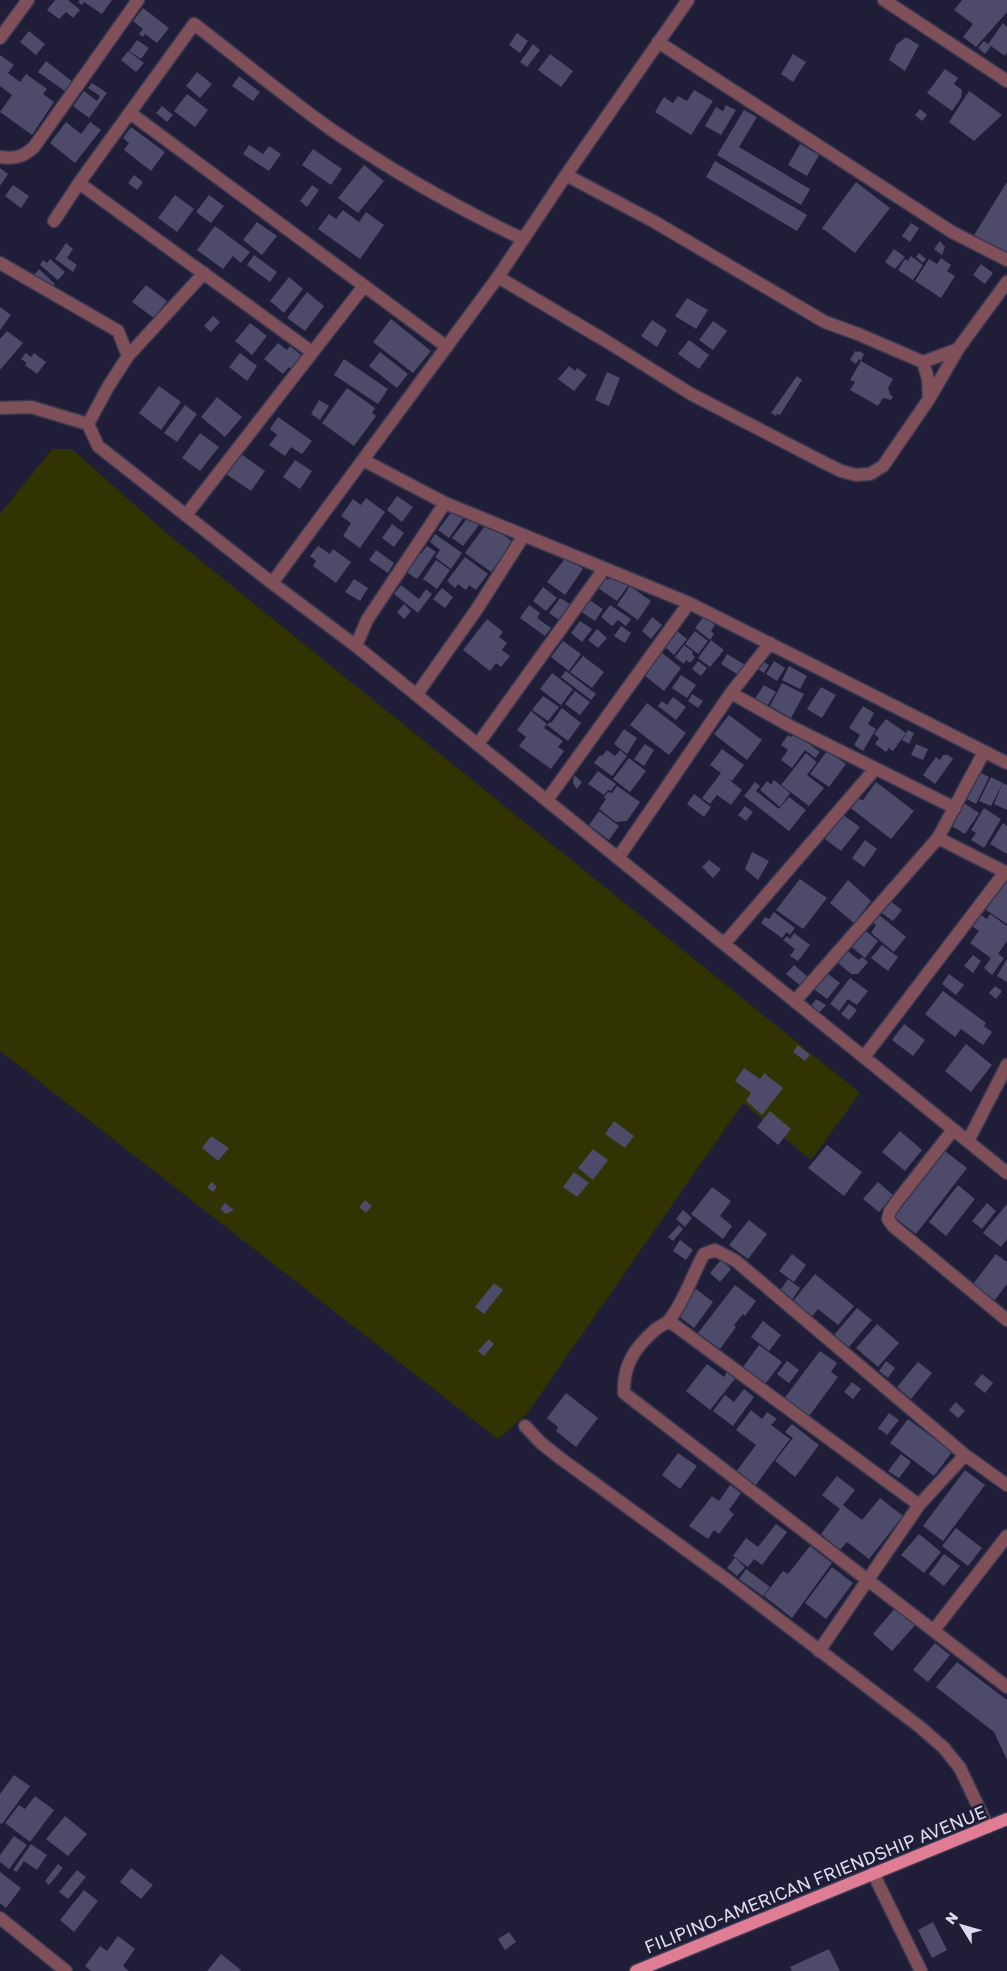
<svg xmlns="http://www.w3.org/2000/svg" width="1007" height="1971" font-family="'Golos Text',sans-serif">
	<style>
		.green { fill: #313300 }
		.building { fill: #4d4b69 }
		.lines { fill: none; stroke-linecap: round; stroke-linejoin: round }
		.minor-casing { stroke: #393851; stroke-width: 15 }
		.major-casing { stroke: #393851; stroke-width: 15 }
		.minor { stroke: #7f505a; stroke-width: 12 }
		.major { stroke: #de7d94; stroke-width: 12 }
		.labels { text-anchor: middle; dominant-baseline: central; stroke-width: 5; stroke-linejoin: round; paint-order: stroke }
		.street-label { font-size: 18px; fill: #dcdcee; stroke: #1f1d37 }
	</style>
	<rect width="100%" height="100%" fill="#1f1d37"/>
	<!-- green -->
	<path class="green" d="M52,449h20l92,82 696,562 -49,67 -68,-57 -217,312 -28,24 -498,-388v-537z"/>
	<!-- building -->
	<path class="building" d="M55,0h13l12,10 -7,8 -7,-6 -7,7 -12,-9z
		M80,0h32l-10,14 -18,-12 -2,3 -4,-3z
		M962,0h45v12l-31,35 -13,-10 10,-13 -19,-14z
		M143,8l26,20 -12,15 -12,-9 -2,3 -4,-3 4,-5 -10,-8z
		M1003,23l4,4v26l-2,3 -14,-10 -6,8 -7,-6 6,-7 4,3z
		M29,31l16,13 -9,11 -16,-13z
		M517,33l11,8 -8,12 -11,-8z
		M906,37l13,8 -14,26 -16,-11 8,-16z
		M137,40l12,8 -8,11 -12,-8z
		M533,44l7,6 -13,17 -7,-5z
		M128,51l16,12 -8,9 -15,-12z
		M550,54l23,17 -12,16 -23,-17z
		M793,54l13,8 -13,20 -12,-8z
		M0,55l14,10 -6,8 12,9 6,-8 21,15 -4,5 11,8 -22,33 -32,-23 12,-17 -12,-9z
		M46,61l27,21 -7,10 -28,-20z
		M945,69l13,9 -4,6 8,6 -1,8 -9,13 -25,-18z
		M197,72l15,12 -12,14 -14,-12z
		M239,76l21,16 -7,9 -21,-15z
		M92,83l15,10 -18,25 -16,-12 11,-15 13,10 3,-5 -12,-8z
		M694,90l19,11 -22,34 -36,-23 9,-15 9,6 5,-7 9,5z
		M969,91l33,24 -28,26 -25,-19z
		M187,94l21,16 -13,17 -21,-16z
		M726,105l10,5 -15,25 -16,-9 11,-19 7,4z
		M162,106l11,9 -6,7 -11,-9z
		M920,109l7,6 -5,6 -7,-6z
		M744,110l13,7 -18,30 71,42 -9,16 -84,-50z
		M66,122l15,12 9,-12 11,8 -26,33 -25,-20z
		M131,127l34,25 -14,19 -27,-21 5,-7 -6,-5z
		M800,144l19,11 -12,21 -19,-11z
		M249,145l14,9 6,-8 12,8 -12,17 -26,-17z
		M313,149l29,20 -11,16 -29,-20z
		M715,161l92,54 -10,16 -91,-54z
		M364,165l20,16 -26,32 -20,-15z
		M0,168l8,6 -8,12z
		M134,175l9,7 -6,8 -9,-7z
		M856,182l34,26 -35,45 -33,-25z
		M1007,182v72l-33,-19z
		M13,185l16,11 -8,12 -16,-12z
		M312,185l7,5 -12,17 -7,-6z
		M175,195l19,14 -17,23 -19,-14z
		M209,195l15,11 -13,17 -15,-11z
		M343,210l16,12 7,-10 18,13 -24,34 -42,-30 11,-15 7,5z
		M257,222l20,14 -15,19 -19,-15z
		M911,223l8,5 -9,14 -8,-6z
		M215,226l35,26 -9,11 -8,-7 -10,13 -26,-19z
		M940,241l5,6 -3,8 -8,-6z
		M66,243l7,6 -6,9 10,7 -4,7 -18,-13z
		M894,249l11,8 -10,12 -10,-7z
		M919,253l7,6 -3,4 -7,-6z
		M254,255l23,17 -7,10 -23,-17z
		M911,256l12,9 -10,15 -15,-10 7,-11 3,2z
		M941,258l10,7 -4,6 8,5 -14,22 -26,-17 14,-22 8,5z
		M50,259l15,13 -7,8 -18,-15 3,-5 4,3z
		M981,264l12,9 -8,11 -12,-9z
		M39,269l16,15 -4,5 -17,-14z
		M289,277l14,12 -19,24 -14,-12z
		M146,285l21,16 -13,17 -22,-16z
		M307,292l17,14 -19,25 -18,-13z
		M687,298l21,12 -12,19 -21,-13z
		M0,307l11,8 -11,15z
		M213,316l7,6 -9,10 -7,-6z
		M391,319l40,32 -18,22 -40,-31z
		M652,320l15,10 -10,17 -16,-11z
		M713,321l14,10 -14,19 -14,-10z
		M250,323l17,13 -15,19 -17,-14z
		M7,331l16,12 -23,27v-31z
		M689,340l20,15 -10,14 -21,-15z
		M278,343l9,7 3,-4 11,9 1,4 -9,11 -4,-3 -6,7 -19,-15z
		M855,351l2,1 2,-1 5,3 -3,7 -2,-2 -3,5 -6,-4z
		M380,352l28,22 -11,14 -28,-22z
		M26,353l5,4 3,-4 12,9 -9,12 -12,-9 2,-2 -6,-4z
		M240,353l17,13 -10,15 -18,-14z
		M344,359l44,30 -10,15 -44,-29z
		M861,361l32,18 -5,9 2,6 3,3 -2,3 -8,-2 -5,8 -28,-16 5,-8 -5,-2z
		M569,366l6,5 2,-3 10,7 -13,16 -16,-12z
		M607,372l13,6 -11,28 -14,-6z
		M797,376l5,4 -22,35 -3,-1 -1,2 -5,-3z
		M159,386l22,16 -20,28 -22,-17z
		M347,388l28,20 -3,5 4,3 -22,30 -32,-23z
		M217,397l25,20 -17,20 -24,-20z
		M319,400l10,6 -9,14 -9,-6z
		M185,405l12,9 -20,28 -13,-9z
		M278,417l34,24 -10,13 -11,-7 -6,9 -16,-11 8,-10 -7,-6z
		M200,433l19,14 -19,24 -18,-13z
		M241,454l24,17 -14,20 -25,-17z
		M295,460l17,11 -12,18 -17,-12z
		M397,496l16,11 -11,15 -15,-12z
		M366,498l19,14 -25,36 -17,-12 8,-13 -10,-7 12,-17 8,6z
		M453,510l11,7 -15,21 -11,-8z
		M468,517l11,8 -16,21 -11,-8z
		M487,523l26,19 -22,30 -26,-19z
		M392,524l12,9 -10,14 -12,-9z
		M435,534l27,19 -11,16 -16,-12 5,-7 -10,-8z
		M318,546l12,8 3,-5 18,13 -15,21 -23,-17 3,-5 -6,-5z
		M427,546l9,6 -19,27 -12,-8 13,-19 3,2z
		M376,550l18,13 -6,10 -19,-13z
		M465,557l23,17 -12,16 -7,-5 -3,5 -8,-6 -3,4 -8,-7z
		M566,557l17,12 -18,26 -18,-13z
		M436,560l14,10 -13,19 -14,-10z
		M613,574l15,12 -11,15 -22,-15 8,-10 5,4z
		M354,579l14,9 -8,13 -15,-9z
		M401,585l18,14 7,-10 6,5 -14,19 -24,-19z
		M630,586l21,15 -13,19 -21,-15z
		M543,587l14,11 -11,13 -13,-10z
		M442,588l11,9 -8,11 -12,-9z
		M560,598l10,6 -11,16 -10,-7z
		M588,599l15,10 -8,12 -15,-10z
		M404,604l7,7 -7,8 -7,-7z
		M529,605l11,8 -3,5 14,10 -6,8 -25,-18z
		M610,605l21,14 -5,7 -8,-6 -6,6 -11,-9z
		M704,616l11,9 -4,6 3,3 -4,6 -15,-12z
		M652,617l10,8 -11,14 -9,-8z
		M487,619l16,13 -4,5 8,6 -5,7 8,6 -9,11 -5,-4 -6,8 -27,-21z
		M580,621l12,8 -10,13 -11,-9z
		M621,626l10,7 -6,10 -11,-7z
		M597,629l10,9 -9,10 -10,-8z
		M677,631l10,8 -13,16 -9,-8z
		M695,631l13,10 -10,13 -13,-10z
		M711,640l13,10 -14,17 -12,-9z
		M563,641l18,13 -12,17 -18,-14z
		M684,645l9,7 -1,2 3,3 -5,6 -4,-3 -2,4 -9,-7z
		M661,652l20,16 -17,23 -20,-16z
		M727,654l20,12 -7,10 -19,-12z
		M583,656l21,16 -12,16 -22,-16z
		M759,659l10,6 -5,8 -10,-6z
		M698,661l9,7 -6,8 -9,-7z
		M774,661l11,7 -8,13 -11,-7z
		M789,666l18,10 -7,13 -18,-9z
		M566,671l30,23 -5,6 -30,-23z
		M552,673l21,16 -12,16 -21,-16z
		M681,675l15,10 -9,13 -15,-10z
		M782,683l22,11 -13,24 -21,-12z
		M764,685l12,7 -10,16 -12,-8z
		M821,687l15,8 -14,23 -15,-9z
		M575,691l15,11 -10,13 -15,-11z
		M692,694l11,7 -5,7 -10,-7z
		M543,696l16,11 -11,14 -16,-11z
		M673,697l13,10 -10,13 -18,-14 4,-5 5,4z
		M647,703l39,30 -17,22 -39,-30z
		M863,706l11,7 -6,11 8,5 -13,22 -9,-6 6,-10 -11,-7z
		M562,708l19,15 -13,18 -21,-16 3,-3 1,1z
		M531,711l16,13 -3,4 19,13 -5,6 6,4 -13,18 -32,-23 7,-9 -9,-7z
		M729,715l33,25 -15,20 -33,-26z
		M886,719l20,14 -13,18 -4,-3 -3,4 -11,-8 4,-6 -5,-4z
		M624,729l13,9 -10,16 -13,-10z
		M908,730l6,3 -5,11 -7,-4z
		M794,733l26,19 -5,6 -10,-8 -13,18 -11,-8 7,-10 -7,-5 7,-10 3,2z
		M645,744l9,6 -10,16 -10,-7z
		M916,744l12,5 -5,11 -12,-5z
		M722,749l22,16 -12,16 -5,-3 15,12 -11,15 -14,-10 -7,9 -8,-6 19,-25 -11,-8z
		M607,750l8,6 5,-6 7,6 -15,20 -18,-13 6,-8 2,1z
		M827,751l19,13 -17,23 -19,-13z
		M806,753l11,9 -10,13 17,13 -15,18 -28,-21z
		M943,755h5l5,4 -18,25 -12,-9 13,-18 4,3z
		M629,758l17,13 -16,21 -17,-13z
		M598,771l18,13 -5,7 -3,-1 -4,5 -16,-11z
		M977,771l12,6 -13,27 -13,-7z
		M574,775l8,7 -5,7 -4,-6z
		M991,777l12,6 -12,23 -12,-5z
		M774,780l16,13 -10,14 -20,-17 7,-9 4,4z
		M755,782l5,4 -4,5 23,18 10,-12 17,13 -17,21 -45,-35z
		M876,782l38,29 -23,28 -43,-33 7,-8 8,2z
		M1003,783l4,2v25l-13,-6z
		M617,786l23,16 -13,19 -11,1 -17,-13 7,-10 -2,-2 4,-5 4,1z
		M694,794l17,13 -7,10 -17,-13z
		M964,803l15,10 -14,21 -15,-9z
		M745,806l8,6 -7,9 -8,-6z
		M984,808l17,11 -17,29 -13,-8 5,-7 -5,-3z
		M599,811l20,15 -10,14 -20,-15z
		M843,815l17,12 -19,24 -16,-12z
		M1003,823l4,3v28l-17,-10z
		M865,840l12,9 -13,18 -12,-9z
		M752,852l17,9 -11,19 -13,-11z
		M709,860l12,9 -8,9 -11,-11z
		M800,879l27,19 -24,31 -27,-19z
		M848,880l23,21 -17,22 -24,-20z
		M1006,881l1,1v42l-21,-14z
		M886,898l16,12 -9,11 -16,-11z
		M774,912l21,16 -5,7 -3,-3 -5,6 -21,-15 4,-6 4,2z
		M977,912l10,7 3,-5 17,12v15l-9,13 6,4 -12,17 -8,-7 7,-10 -21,-15 9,-12 -10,-7z
		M877,913l29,24 -12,15 -23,-19 5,-8 -5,-4z
		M861,927l17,14 -13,17 -17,-14z
		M794,933l16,12 -12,16 -8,-5 5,-7 -12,-9 4,-4 3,3z
		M882,945l16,12 -10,14 -17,-13z
		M846,950l13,10 3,-3 6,5 -10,12h-7l-14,-12z
		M973,955l8,6 -8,12 -9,-7z
		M1007,959v23l-10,-6z
		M794,965l15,13 -8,8 -15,-12z
		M824,971l16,12 -13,16 -16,-12z
		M949,974l15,11 -8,10 -14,-11z
		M850,978l18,13 -11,14 -9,-6 -9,12 -9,-7z
		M995,986l7,5 -6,8 -7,-6z
		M943,991l43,32 -2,3 8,6 -9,13 -22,-16 -6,8 -30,-23z
		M816,999l10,6 -7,8 -8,-7z
		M849,1004l8,6 -8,10 -8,-6z
		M904,1024l21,16 -12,16 -21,-16z
		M966,1044l26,21 -21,27 -26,-21z
		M798,1045l12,10 -5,6 -12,-9z
		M744,1068l16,11 4,-6 19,15 -21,27 -16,-14 5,-8 -16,-12z
		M770,1111l21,18 -13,16 -21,-18z
		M614,1121l20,15 -9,12 -20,-14z
		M900,1131l22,19 -17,21 -23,-19z
		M211,1136l18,12 -11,13 -16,-13z
		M827,1145l35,27 -18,24 -36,-28z
		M593,1149l15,11 -15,20 -15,-12z
		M945,1151l22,17 -51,66 -22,-17z
		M574,1172l15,11 -12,14 -14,-10z
		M212,1182l5,5 -4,5 -6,-5z
		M878,1182l15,13 -14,17 -16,-13z
		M958,1185l17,14 -29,37 -17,-14z
		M712,1187l19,14 -11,15 12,10 -9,13 -32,-25z
		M365,1200l7,6 -6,7 -7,-6z
		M225,1203l9,7 -8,4 -6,-5z
		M987,1203l9,8 -14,18 -10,-8z
		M1007,1204v35l-6,8 -18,-14z
		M683,1210l9,8 -7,9 -9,-8z
		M749,1220l18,14 -19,25 -19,-14z
		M679,1225l4,4 -10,12 -5,-4z
		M680,1240l13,10 -7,10 -13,-9z
		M792,1254l14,11 -12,17 -15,-11z
		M996,1254l11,8v22l-13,17 -21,-17z
		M721,1260l10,9 -11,13 -10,-9z
		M815,1274l39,32 -16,19 -20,-16 -7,9 -19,-16z
		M788,1279l12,9 -9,13 -12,-9z
		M494,1283l9,7 -19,24 -9,-7z
		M735,1285l21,16 -11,15 -2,-2 -9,11 2,2 -16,22 -22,-16z
		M696,1289l17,13 -19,26 -18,-14z
		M857,1308l15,12 -24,28 -14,-13z
		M763,1321l18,14 -12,16 -18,-14z
		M877,1324l22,19 -21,24 -22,-19z
		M489,1339l5,5 -10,12 -6,-5z
		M759,1345l23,17 -17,22 -22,-17z
		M820,1351l17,12 -6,9 7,5 -31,42 -24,-19z
		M787,1361l12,9 -10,13 -12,-9z
		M886,1361l9,7 -7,10 -9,-7z
		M918,1362l14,11 -21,26 -14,-12z
		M707,1364l17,13 3,-5 8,7 -25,31 -24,-19z
		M982,1374l11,9 -8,10 -11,-9z
		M852,1382l9,7 -8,10 -9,-7z
		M744,1389l10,8 -21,29 -20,-15 12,-16 9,7z
		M566,1393l32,25 -22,29 -20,-16 2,-4 -11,-9z
		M956,1402l9,9 -7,7 -9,-8z
		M751,1410l11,9 5,-7 10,7 -6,6 19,14 -35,47 -19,-14 20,-27 -20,-15z
		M889,1413l10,7 -12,15 -9,-7z
		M908,1419l44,33 -18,24 -44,-33z
		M792,1424l27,21 -24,32 -20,-16 18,-23 -8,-6z
		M678,1453l19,13 -17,23 -18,-14z
		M901,1454l10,8 -12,16 -11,-7z
		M965,1470l20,15 -42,56 -20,-15z
		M837,1476l18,14 -12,15 19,15 18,-22 23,18 -34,43 -22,-17 -7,8 -19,-16 19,-25 -18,-14z
		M730,1485l11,8 -12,17 5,4 -15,20 -5,-4 -6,9 -19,-13 23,-30 7,5z
		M776,1524l11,8 -25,33 -8,-6 -6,8 -15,-11 13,-18 12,9z
		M956,1528l26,20 -14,18 -26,-20z
		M919,1534l22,18 -17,21 -23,-18z
		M810,1546l22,17 -40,55 -28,-22 19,-25 5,3z
		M944,1554l16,12 -16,20 -15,-12z
		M735,1558l10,9 -8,9 -10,-8z
		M832,1567l21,16 -27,36 -21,-16z
		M746,1569l24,18 -7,9 -24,-17z
		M896,1607l20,17 -24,27 -19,-17z
		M935,1643l15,12 -22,27 -15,-12z
		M957,1662l50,38v60l-13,-28 -58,-45z
		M14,1775l16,11 -28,38 -2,-1v-29z
		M35,1796l19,14 -24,32 -25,-19 14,-18 6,4z
		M65,1816l22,18 -19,22 -22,-17z
		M14,1836l13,9 -18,24 -9,-7v-7z
		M31,1844l16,11 -10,15 -13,-9 -7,11 -4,-2z
		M58,1864l5,4 -14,17 -4,-4z
		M131,1868l22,17 -12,14 -21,-17z
		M77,1870l9,7 -18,22 -9,-7z
		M0,1872l21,16 -15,20 -6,-5z
		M84,1890l14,11 -24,31 -14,-12z
		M933,1922l14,28 -15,8 -14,-28z
		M509,1932l7,10 -11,8 -7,-11z
		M118,1936l17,13 -12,17 6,5h-38l-6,-5 15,-20 7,5z
		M829,1949l11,22h-48l-2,-4z
		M221,1954l20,16 -1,1h-33z"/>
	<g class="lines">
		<defs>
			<path id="minor" d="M884,0l123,81
				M0,38l28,-38
				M658,42l294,190 55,28
				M130,113l317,234
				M0,157c15,2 23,0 34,-10l104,-147
				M566,175l87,46 172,101 33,12 65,28 35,-13
				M79,183l233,169
				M54,221l25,-38 115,-159c46,35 91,73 138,106 60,41 125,78 191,109
				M0,263l118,68 10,25
				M204,273l-76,83 -20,31 -20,37 10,22 174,137 84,63 651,527
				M498,277l108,64 85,53 124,64 26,13 15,4 14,-1 13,-8 46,-67 29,-50 49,-67
				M923,362l5,17 1,20
				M0,408l31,-1 57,17
				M363,460l82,43 244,100 318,160
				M186,515l178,-229
				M272,583l226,-306 68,-102 122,-175
				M356,646l11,-26 78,-117
				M731,693l59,33 165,82
				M417,694l60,-85 47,-74
				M478,744l126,-175
				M547,800l142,-197
				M938,838l69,35
				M618,858l113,-165 39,-50
				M724,944l151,-175
				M795,1001l143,-163 46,-86
				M864,1057l141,-185
				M953,1130l-55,70 -8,11 -2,8 5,7 114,94
				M968,1141l39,-76
				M669,1321l250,184
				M525,1426l16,17 19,15 166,121 194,148 24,21 16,20 28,59
				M1007,1485l-42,-30 -229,-194 -21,-11 -11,4c-12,21 -19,46 -34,65 -3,5 -11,7 -15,11 -21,18 -32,36 -31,63l383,294
				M934,1630l73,-94
				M819,1651l100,-146 46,-50
				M873,1873l48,98
				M0,1918l66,53"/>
			<path id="major" d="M636,1971l371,-152"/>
		</defs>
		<!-- minor casing -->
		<use href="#minor" class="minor-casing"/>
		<!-- major casing -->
		<use href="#major" class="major-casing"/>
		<!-- minor -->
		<use href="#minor" class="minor"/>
		<!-- major -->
		<use href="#major" class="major"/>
	</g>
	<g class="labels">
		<!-- street labels -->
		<g class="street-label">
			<text transform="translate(815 1879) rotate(-22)">FILIPINO-AMERICAN FRIENDSHIP AVENUE</text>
		</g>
	</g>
	<!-- north arrow -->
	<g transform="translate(962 1926) rotate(307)" stroke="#1f1d37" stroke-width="4" paint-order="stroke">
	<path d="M0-4L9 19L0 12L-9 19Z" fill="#dcdcee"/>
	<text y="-8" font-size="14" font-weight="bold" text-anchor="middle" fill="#dcdcee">N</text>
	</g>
</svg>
